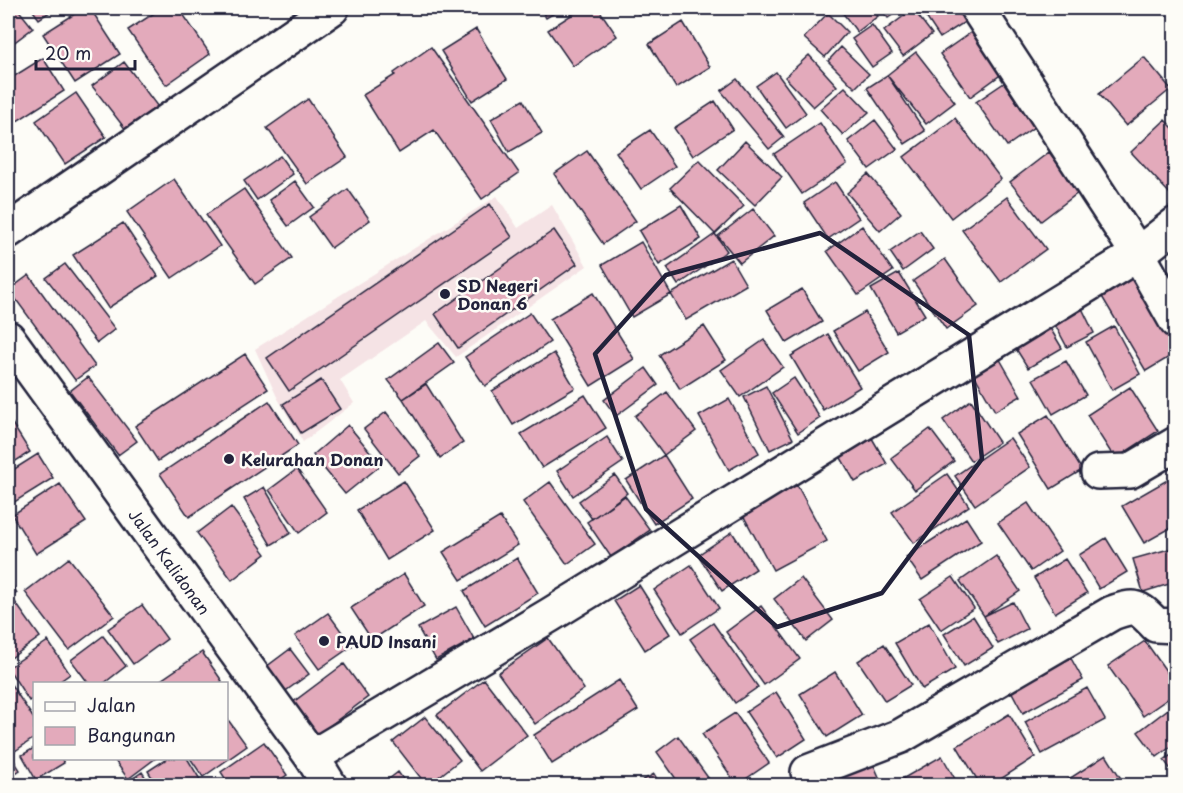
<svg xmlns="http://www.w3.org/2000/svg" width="1183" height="793" font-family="'Playpen Sans',sans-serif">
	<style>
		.built { fill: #f5e3e5 }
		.building { fill: #e3aabb; stroke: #22223b; stroke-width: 1.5 }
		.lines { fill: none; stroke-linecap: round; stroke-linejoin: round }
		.street-casing { stroke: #22223b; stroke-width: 38 }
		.street { stroke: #fdfcf7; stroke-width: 33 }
		.marked { fill: none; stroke: #22223b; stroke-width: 4.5; stroke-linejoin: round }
		.poi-dot { fill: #22223b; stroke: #fdfcf7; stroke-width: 2 }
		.labels { text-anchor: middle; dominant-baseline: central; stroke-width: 5; stroke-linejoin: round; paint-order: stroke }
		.poi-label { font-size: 16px; font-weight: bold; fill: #22223b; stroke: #fdfcf7; text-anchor: start }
		.street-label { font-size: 16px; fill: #22223b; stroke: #fdfcf7 }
	</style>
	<rect width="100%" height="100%" fill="#fdfcf7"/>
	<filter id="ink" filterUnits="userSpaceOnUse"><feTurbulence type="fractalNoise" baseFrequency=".0167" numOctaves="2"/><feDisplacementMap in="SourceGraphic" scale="12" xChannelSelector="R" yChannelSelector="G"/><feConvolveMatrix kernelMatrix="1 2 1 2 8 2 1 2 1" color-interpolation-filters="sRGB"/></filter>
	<g filter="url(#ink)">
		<!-- built -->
		<path class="built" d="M497,196l21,32 34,-23 35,61 -131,91 -30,-36 -86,59 14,23 -51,39 -26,-45 -22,-48z"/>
		<!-- building -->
		<path class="building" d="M8,8h9l16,20 -25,19z
			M31,8h25l-17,11z
			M84,8h6l30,46 -45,29 -32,-49z
			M162,8h17l31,46 -44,31 -38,-55z
			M540,8h23l-17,10z
			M582,8h16l19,28 -44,30 -25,-36z
			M633,8h13l-8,6z
			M839,8h33l6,8 -21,16z
			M880,8h23l-15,10z
			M920,8h44l7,10 -31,20z
			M913,9l19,25 -29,22 -19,-25z
			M828,13l19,19 -22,25 -21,-19z
			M683,22l27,45 -34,21 -27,-44z
			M872,25l20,28 -20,14 -20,-28z
			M476,29l31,50 -35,22 -31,-50z
			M973,31l30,42 -33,24 -30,-43z
			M431,47l88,126 -37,26 -48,-69 -35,23 -36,-58 32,-20 -1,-2z
			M841,47l28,27 -14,14 -27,-27z
			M916,52l39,50 -29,22 -39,-49z
			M809,55l28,31 -24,21 -28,-30z
			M1144,57l27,32 -45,37 -27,-32z
			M43,58l21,33 -53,34 -3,-6v-39z
			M124,62l34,45 -32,23 -34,-44z
			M776,72l30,41 -20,15 -30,-42z
			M887,75l38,56 -20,13 -38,-56z
			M737,79l47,58 -15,12 -48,-58z
			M1004,83l30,44 -27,19 -31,-44z
			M845,87l24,25 -26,23 -23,-26z
			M76,93l30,44 -41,27 -29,-43z
			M308,99l39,58 -40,27 -40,-56z
			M523,100l19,33 -33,19 -18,-33z
			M715,101l18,28 -40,27 -19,-28z
			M955,118l46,61 -50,39 -47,-61z
			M875,120l22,29 -28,20 -21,-28z
			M1165,120l11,11v62l-4,3 -41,-44z
			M820,123l27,41 -45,30 -28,-40z
			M650,130l25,36 -34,23 -25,-37z
			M745,141l37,36 -27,28 -37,-35z
			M587,151l49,70 -33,23 -49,-70z
			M1049,152l30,40 -38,29 -31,-39z
			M280,156l13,18 -36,26 -13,-19z
			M699,160l45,46 -29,28 -45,-46z
			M868,174l33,39 -21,18 -33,-38z
			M174,179l46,67 -48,32 -45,-66z
			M295,181l19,26 -26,19 -19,-26z
			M835,182l24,36 -31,21 -24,-36z
			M244,189l48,69 -37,26 -49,-69z
			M348,189l22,31 -39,28 -22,-31z
			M1007,197l39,52 -45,33 -39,-52z
			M490,204l22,33 -223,154 -22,-33z
			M681,205l20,34 -42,26 -20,-34z
			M753,209l21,27 -34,27 -22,-27z
			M123,223l35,53 -50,32 -35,-53z
			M862,226l31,45 -35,24 -31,-44z
			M554,230l23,34 -119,84 -23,-34z
			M920,231l13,18 -30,22 -13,-19z
			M715,234l12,17 -49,34 -11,-17z
			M641,242l30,52 -39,23 -30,-52z
			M731,259l15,26 -60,35 -15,-26z
			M945,259l33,47 -32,23 -33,-48z
			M65,264l50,65 -18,14 -51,-65z
			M899,273l26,42 -29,17 -25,-43z
			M29,275l66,91 -20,14 -66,-90z
			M1131,277l45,73v3l-30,18 -45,-76z
			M802,289l20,33 -35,21 -20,-33z
			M593,293l41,66 -43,27 -41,-67z
			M1078,300l16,33 -27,14 -17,-32z
			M865,312l24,40 -31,19 -25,-40z
			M530,313l20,29 -65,44 -20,-29z
			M1047,323l15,25 -34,20 -15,-24z
			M704,326l22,34 -46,29 -21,-34z
			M1114,326l26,48 -28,16 -26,-48z
			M828,334l32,53 -37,23 -32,-54z
			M764,340l19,27 -43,30 -19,-27z
			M439,343l15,20 -51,36 -15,-19z
			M994,349l27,47 -26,15 -27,-47z
			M554,353l21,35 -62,37 -21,-34z
			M245,354l23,35 -110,72 -23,-35z
			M1066,361l20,34 -33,19 -20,-35z
			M646,368l12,17 -42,31 -12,-16z
			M88,377l49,64 -19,14 -48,-64z
			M794,378l26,40 -22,15 -26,-40z
			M321,380l19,29 -39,24 -18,-29z
			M426,384l37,59 -23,15 -37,-59z
			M766,386l27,53 -23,11 -26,-53z
			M1130,387l28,44 -43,28 -28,-44z
			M667,392l29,39 -32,24 -29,-39z
			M585,395l21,33 -64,40 -21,-34z
			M729,399l30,54 -30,17 -30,-54z
			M971,400l28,42 -28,19 -28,-41z
			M269,401l29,44 -109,72 -29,-43z
			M386,412l34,44 -22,17 -34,-44z
			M1048,415l34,55 -31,19 -34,-55z
			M8,417l22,35 -22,14z
			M348,425l33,40 -36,29 -32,-39z
			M930,429l24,32 -39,29 -24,-32z
			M869,433l18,31 -32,18 -18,-31z
			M607,437l16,25 -50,34 -16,-25z
			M1010,438l20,29 -55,38 -20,-29z
			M38,454l15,24 -45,28v-33z
			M664,455l28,44 -38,25 -28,-44z
			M297,469l30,43 -28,21 -30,-43z
			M947,474l22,32 -55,37 -22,-31z
			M615,475l12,18 -35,26 -13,-18z
			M1169,479l7,11v35l-32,18 -22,-37z
			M404,481l31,49 -48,30 -30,-50z
			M550,482l45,62 -28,20 -44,-62z
			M60,484l26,38 -50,32 -24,-39z
			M797,485l30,56 -54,29 -30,-55z
			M264,487l27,46 -20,12 -27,-46z
			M625,496l25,34 -39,27 -24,-35z
			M1028,503l32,48 -29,20 -33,-48z
			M231,507l35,47 -34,26 -35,-47z
			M500,517l18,28 -57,35 -18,-28z
			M966,518l15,23 -59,39 -16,-23z
			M732,532l24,37 -34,22 -24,-36z
			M1106,538l21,34 -28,17 -20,-34z
			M1176,547v35l-33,10 -10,-33z
			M996,556l24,35 -36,25 -24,-35z
			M69,558l45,58 -45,34 -44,-58z
			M517,558l21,35 -53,33 -21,-35z
			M1065,559l22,34 -32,20 -21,-35z
			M691,565l28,43 -37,25 -28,-43z
			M404,574l20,32 -52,34 -21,-32z
			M953,577l21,31 -33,22 -21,-31z
			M8,578l9,15 -9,6z
			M801,578l32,42 -27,21 -32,-42z
			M639,585l31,49 -25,16 -31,-49z
			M15,602l25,35 -32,23v-53z
			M1013,602l14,27 -29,15 -14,-28z
			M142,605l25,34 -34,25 -25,-35z
			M761,606l39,53 -36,26 -38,-53z
			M456,607l18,32 -38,21 -18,-32z
			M328,613l24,33 -33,23 -24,-33z
			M973,616l20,32 -29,18 -20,-32z
			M713,623l45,64 -23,16 -45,-64z
			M929,623l26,46 -33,20 -27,-46z
			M103,636l23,30 -23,18h-14l-18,-24z
			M548,638l36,51 -49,35 -37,-51z
			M48,641l22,33 -14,10h-22v14l-5,3 -21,-33z
			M1145,641l31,44v8l-33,23 -35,-50z
			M884,644l27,41 -26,16 -27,-40z
			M290,649l19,25 -29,21 -18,-25z
			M202,652l20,29 -3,3h-55l-3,-4z
			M1068,653l15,27 -60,33 -15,-28z
			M344,664l24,33 -52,39 -24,-33z
			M835,672l27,43 -35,22 -27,-43z
			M484,679l43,56 -47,36 -43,-56z
			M619,680l19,30 -86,54 -18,-29z
			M10,683l24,36v19l-19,13 -7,-10v-56z
			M1087,688l18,32 -63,34 -17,-32z
			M776,692l30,47 -29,19 -31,-46z
			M1176,703v40l-19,14 -19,-25z
			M735,713l34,50 -32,22 -35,-51z
			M1009,714l26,43 -45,29h-9l-24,-40z
			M226,717l21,29 -44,31 -13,-19h36z
			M425,717l35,43 -33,26 -34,-44z
			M678,736l36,50h-33l-24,-34z
			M264,742l23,33 -16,11h-41l-9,-14z
			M34,748v10h27l3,5 -28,17 -14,-25z
			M8,751l12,19 -12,8z
			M1176,752v25l-12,-17z
			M869,754l14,32h-53l-5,-11z
			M1106,755l16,25 -8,6h-56z
			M942,756l17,30h-69z
			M113,758h43l-28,21z
			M168,758h19l14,23 -8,5h-36l-9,-15z
			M142,772l9,14h-29z
			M398,772l10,14h-28z
			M654,774l7,12h-28z"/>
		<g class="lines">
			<defs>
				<g id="street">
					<path d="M977,8l161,246 38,67"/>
					<path d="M8,231l324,-223"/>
					<path id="s1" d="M8,338l304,419 18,29"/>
					<path d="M1098,472l32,-1 46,-27"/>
					<path d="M312,757l238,-142 588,-361 38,-30"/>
					<path d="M808,772l93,-36 211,-123c25,-9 26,-6 44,12l20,1"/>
				</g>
			</defs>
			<!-- street casing -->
			<use href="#street" class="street-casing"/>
			<!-- street -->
			<use href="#street" class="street"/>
		</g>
	</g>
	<!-- marked area -->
	<path class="marked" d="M820,233l149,102 13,124 -100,134 -105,34 -131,-118 -51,-155 71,-79z"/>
	<!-- markers -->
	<g class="poi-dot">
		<circle cx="445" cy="294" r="6"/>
		<circle cx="229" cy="459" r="6"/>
		<circle cx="324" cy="641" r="6"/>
	</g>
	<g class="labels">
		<!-- poi labels -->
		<g class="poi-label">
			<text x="457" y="285">SD Negeri<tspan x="457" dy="18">Donan 6</tspan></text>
			<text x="241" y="459">Kelurahan Donan</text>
			<text x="336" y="641">PAUD Insani</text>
		</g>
		<!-- street labels -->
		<g class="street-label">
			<text stroke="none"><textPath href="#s1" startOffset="276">Jalan Kalidonan</textPath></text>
		</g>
	</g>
	<!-- margin -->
	<rect width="1183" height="793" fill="none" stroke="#fdfcf7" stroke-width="30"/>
	<rect x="15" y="15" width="1153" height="763" fill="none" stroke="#22223b" stroke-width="2" filter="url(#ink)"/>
	<!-- legend -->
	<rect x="33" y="682" width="195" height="78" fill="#fdfcf7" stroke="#a5a5ac" stroke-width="1.5"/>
	<rect x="45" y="702" width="30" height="9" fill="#fdfcf7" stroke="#a5a5ac" stroke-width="1.5"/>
	<text x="87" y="712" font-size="18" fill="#22223b">Jalan</text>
	<rect x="45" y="727" width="30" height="18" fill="#e3aabb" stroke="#a5a5ac" stroke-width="1.5"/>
	<text x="87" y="742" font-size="18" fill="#22223b">Bangunan</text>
	<!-- scale -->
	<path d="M36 60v9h99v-9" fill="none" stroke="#22223b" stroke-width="3"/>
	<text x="45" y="60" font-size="18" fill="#22223b" stroke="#fdfcf7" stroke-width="4.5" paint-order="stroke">20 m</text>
</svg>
